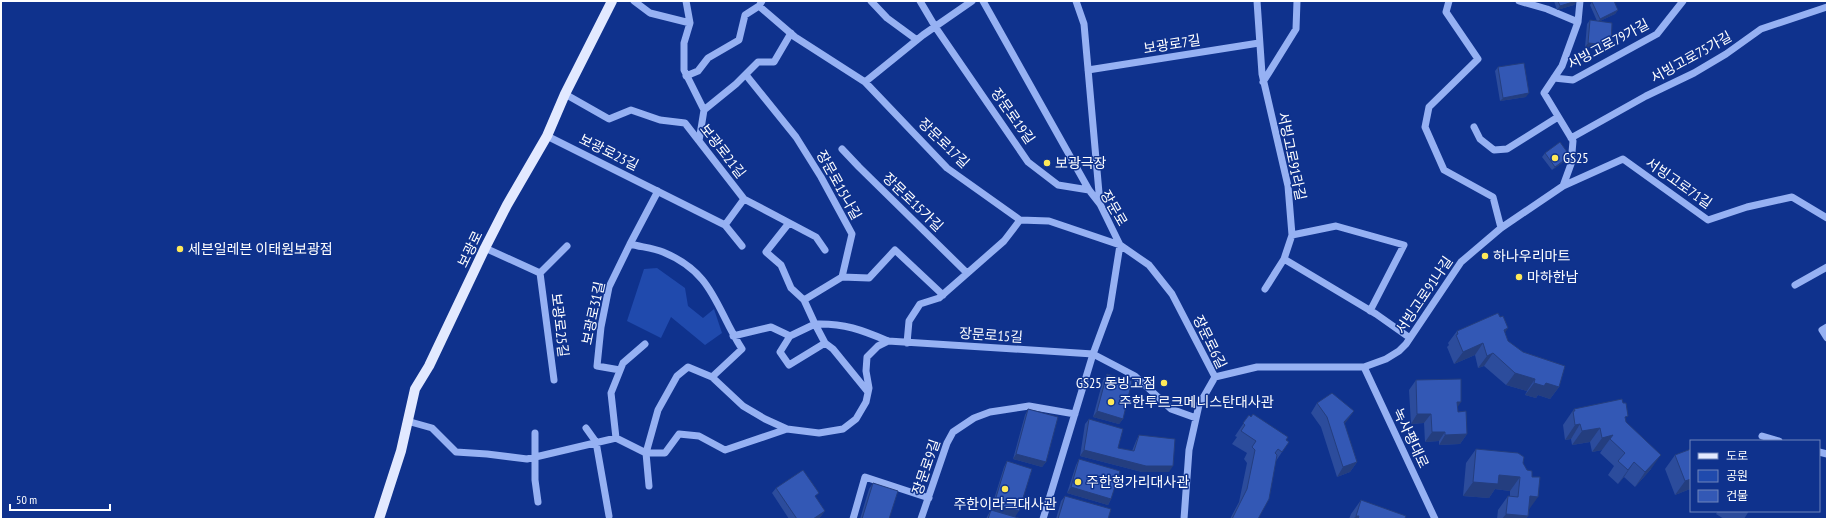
<svg xmlns="http://www.w3.org/2000/svg" width="1828" height="520" font-family="'PT Sans Narrow','Noto Sans KR',sans-serif">
	<style>
		.green { fill: #204aad }
		.lines { fill: none; stroke-linecap: round; stroke-linejoin: round }
		.minor { stroke: #96b1f3; stroke-width: 7 }
		.major { stroke: #e2e9ff; stroke-width: 10 }
		.wall { fill: #2c4c9c }
		.shaded-wall { fill: #243e7f }
		.building { fill: #3358b5; stroke: #243e7f }
		.poi-dot { fill: #ffe958; stroke: #0f328d; stroke-width: 1.5 }
		.labels { text-anchor: middle; dominant-baseline: central; stroke-width: 3; stroke-linejoin: round; paint-order: stroke }
		.street-label { font-size: 14px; fill: #fff; stroke: #0f328d }
		.poi-label { font-size: 14px; fill: #fff; stroke: #0f328d; text-anchor: start }
	</style>
	<rect width="100%" height="100%" fill="#0f328d"/>
	<!-- green -->
	<path class="green" d="M657,268l28,20 3,18 15,12 11,-9 8,24 -17,12 -34,-28 -10,21 -34,-17 17,-52z"/>
	<g class="lines">
		<!-- minor -->
		<path class="minor" d="M634,1l16,12 40,10
			M686,1l4,22 -6,20v27l20,40 -5,31
			M871,1l16,17 30,22
			M920,1l16,27 92,134 30,23 31,5
			M983,1l106,189 11,14 20,41 -10,63 -17,46 -50,165
			M1076,1l8,23 16,180
			M1257,1l5,73 26,112 4,49 -8,24 92,55 34,24
			M1449,1l-3,11 32,47 -49,48 -4,20 19,43 49,27 8,31
			M1519,1l28,8 31,13
			M759,6l36,31 70,45 82,86 73,52 29,1 71,24 29,20 23,29 43,83 -16,28 -10,45 -5,69
			M1088,70l171,-27
			M746,75l50,62 25,40 31,57 -10,43 -38,23 11,24c29,-1 47,6 73,17l205,13 42,22 36,33 25,9
			M686,76l12,-5 10,-13 31,-18 6,-25 14,-9 3,-5
			M1554,78l19,2 84,-46 26,-33
			M865,82l58,-47 49,-34
			M1263,82l33,-53 1,-28
			M565,94l44,25 22,-9 29,10 25,3 59,76 72,38 9,13
			M704,110l32,-26 22,-22h16l17,-29
			M1474,127l6,12 14,11 13,-1 51,-32
			M547,136l178,89 17,21
			M1571,138l75,-42 48,-23 32,-19 35,-25 66,-22
			M842,149l17,18 108,106
			M1563,186l8,-22 2,-23 -29,-48 18,-27 16,-44 2,-21
			M658,191l-28,53c11,3 23,4 33,8 51,21 52,55 79,97l-30,28
			M789,223l-23,29 15,13 10,23 13,12
			M725,225l19,-26
			M1292,235l44,-9 68,19 -34,66
			M485,248l55,25 14,107
			M540,273l27,-27
			M842,277l27,1 26,-28 48,45
			M1795,285l32,-18
			M1265,289l19,-30
			M1827,327l-5,3 5,8
			M733,336l38,-9 19,9
			M825,343l-36,22 -9,-13 10,-16 25,-12 10,19 8,6 35,43
			M907,343l2,-22 11,-17 19,-6 65,-57 16,-21
			M1364,367l71,152
			M620,370l-23,-4 4,-39 8,-40 21,-43
			M1215,377l42,-10h107l22,-8 13,-8 7,-7 55,-82 40,-34 62,-42 60,-27 85,61 39,-13 45,-10 35,21
			M407,421l25,7 24,24 31,2 40,5 89,-21 30,15h19l14,-19 20,2 26,14 62,-21
			M586,428l10,14 13,74
			M535,433v47l3,22
			M1762,436l17,5
			M616,438l-5,-45 12,-30 22,-19
			M1819,452l8,2
			M649,486l-3,-33 12,-43 19,-34 11,-9 24,10 31,29 22,13 22,10 32,4 24,-4 13,-10 10,-17 3,-14 -3,-17 1,-14 11,-11 10,-5
			M853,519l12,-42 64,21
			M921,519l26,-76 6,-11 21,-14 16,-6 39,-6 46,8"/>
		<!-- major -->
		<path class="major" d="M379,519l22,-68 14,-62 14,-23 56,-118 22,-43 40,-69 18,-42 47,-93"/>
	</g>
	<!-- wall -->
	<path class="wall" d="M1554,1h23l-3,4 -17,5z
		M1592,2l26,8 -3,4 -15,7 11,24 -3,4 -23,-2 2,-23 3,-4 7,1 -7,-16z
		M1498,67l28,30 -26,4 -5,-30z
		M1545,153l25,3 -2,3 -16,11 -10,-13z
		M1457,331l48,2 3,8 51,46 -9,12 -12,-4 -2,3 -11,-3 2,-4 -21,-6 -22,-19 -6,2 -3,-13 -21,9 -7,-17 2,-2 -1,-2z
		M1107,374l16,45 -4,5 -26,-7 10,-37z
		M1416,380l42,27v5l9,22 -7,10 -21,1v-4l-14,1 -1,-19 -13,1 -2,-34z
		M1317,403l37,8 -10,13 13,38 -7,10 -13,5 -16,-50 -10,-14z
		M1028,409l18,53 -4,5 -29,-8 12,-44z
		M1574,409l51,12 1,1 25,47 -16,18 -11,-10 -6,7 -10,-9 6,-9 -14,-13 2,-3 -10,2 -2,-10 -18,3 -1,-6 -6,1 -2,-15z
		M1249,415l37,25 -4,12 -6,9 -18,58h-28l9,-17 8,-39 -3,-4 3,-6 -15,-9 5,-7 -2,-1z
		M1089,419l29,29 14,3 4,-10 3,-6 30,37h-27l-62,-16 5,-32z
		M1476,449l47,14 6,48 -1,5 -2,3h-29l1,-9 10,-14h2v-5l-15,-2 -6,9 -26,-2 3,-33z
		M1691,449v42l-1,-2 -15,6 -10,-26 10,-14z
		M1079,459l32,40 -3,6 -41,-12 9,-28z
		M1007,461l8,56 -24,-8 13,-42z
		M873,483l16,36h-29l9,-30z
		M776,488l49,23 -4,5 -3,3h-29l-17,-26z
		M1065,496l43,23h-52l5,-18z
		M1361,500l44,18 2,1h-58l2,-5z
		M991,510l31,9h-36l2,-4z
		M1718,511h31l-5,8h-14l-3,-1 -1,1h-2l-8,-5z"/>
	<!-- shaded-wall -->
	<path class="shaded-wall" d="M1577,1l-3,4 -17,5 3,-4z
		M1618,10l-3,4 -17,8 2,-3z
		M1588,43l23,2 -3,4 -23,-2z
		M1529,93l-3,4 -26,4 3,-3z
		M1570,156l-2,3 -16,11 3,-3z
		M1508,328l-8,13 4,-11z
		M1483,343l-8,12 -21,9 9,-12z
		M1493,353l-9,13 -6,2 9,-12z
		M1515,373l20,6 -8,12 -21,-6z
		M1534,383h12l13,4 -9,12 -12,-4 -2,3 -11,-3z
		M1457,402h4l-6,9z
		M1097,411l26,8 -4,5 -26,-7z
		M1354,411l-7,10 -10,11 7,-10z
		M1417,414h14l-7,9 -13,1z
		M1580,424l-9,15 -6,1 10,-15z
		M1600,428l-10,14 -18,3 10,-14z
		M1432,432h13l-6,9 -14,1z
		M1467,434l-7,10 -21,1 6,-10z
		M1613,435l-11,15 -10,2 10,-14z
		M1084,450l89,16 -4,6h-27l-62,-16z
		M1016,454l30,8 -4,5 -29,-8z
		M1661,455l-10,14 -16,18 10,-15z
		M1357,462l-7,10 -13,5 6,-10z
		M1634,462l-10,15 -6,7 10,-14z
		M1499,475l21,2 -10,14 -15,-2 -6,9 -26,-2 10,-14z
		M1691,479v9l-1,1 -15,6 10,-14z
		M1071,487l40,12 -3,6 -41,-12z
		M1530,496l8,1 -10,14z
		M994,504l25,7 -4,6 -24,-8z
		M825,511l-4,5 -3,3h-5z
		M1506,514l22,2 -2,3h-24z
		M1356,516h3l-2,3h-4z"/>
	<!-- building -->
	<path class="building" d="M1558,1h18l-16,5z
		M1594,1h20l4,9 -18,9 -8,-17z
		M1590,20l22,3 -1,22 -23,-2z
		M1524,63l5,30 -26,5 -5,-31z
		M1560,142l10,14 -15,11 -10,-14z
		M1498,313l2,4 3,-1 5,12 -4,2 4,11 15,11 42,14 -6,21 -13,-4 -2,3 -10,-3 1,-4 -20,-6 -22,-20 -6,3 -4,-13 -20,9 -7,-17 2,-1 -1,-3z
		M1107,374l25,7 -9,38 -26,-8z
		M1461,379v23h-4l1,10 8,-1 1,23 -22,1v-3h-13l-1,-18h-14l-1,-34z
		M1332,393l22,18 -10,11 13,40 -14,5 -16,-50 -10,-14z
		M1622,399l1,4h3l2,13 -3,1 1,5 35,33 -16,17 -11,-10 -6,8 -10,-9 7,-8 -15,-14 3,-4 -11,3 -2,-10 -18,3 -2,-7 -5,1 -2,-14h2l-1,-2z
		M1028,409l30,8 -12,45 -30,-8z
		M1253,414l35,23 -2,3 3,2 -7,10 -4,-3 -3,4 2,2 -8,44 -11,20h-26l15,-30 8,-39 -3,-3 4,-6 -15,-10 4,-6 -2,-2 6,-8 2,2z
		M1089,419l34,10 -5,19 16,3 5,-16 36,4 -2,27h-27l-62,-16z
		M1476,449l42,4 6,4 -1,6 4,7 5,1v6h8l-2,20 -8,-1 -2,20 -22,-2 2,-18 10,1 2,-20 -21,-2 -1,9 -25,-2z
		M1691,449v30l-6,2 -10,-26z
		M1079,459l41,12 -9,28 -40,-12z
		M1007,461l25,8 -13,42 -25,-7z
		M803,470l16,23 -4,3 10,15 -12,8h-16l-21,-31z
		M873,483l25,8 -9,28h-27z
		M1065,496l46,13 -3,10h-50z
		M1361,500l45,16 -1,2 2,1h-49l1,-3h-3z
		M991,510l31,9h-34z"/>
	<!-- markers -->
	<g class="poi-dot">
		<circle cx="1555" cy="158" r="4"/>
		<circle cx="1047" cy="163" r="4"/>
		<circle cx="180" cy="249" r="4"/>
		<circle cx="1485" cy="256" r="4"/>
		<circle cx="1519" cy="277" r="4"/>
		<circle cx="1164" cy="383" r="4"/>
		<circle cx="1111" cy="402" r="4"/>
		<circle cx="1078" cy="482" r="4"/>
		<circle cx="1005" cy="489" r="4"/>
	</g>
	<g class="labels">
		<!-- street labels -->
		<g class="street-label">
			<text transform="translate(1172 44) rotate(-9)">보광로7길</text>
			<text transform="translate(1608 44) rotate(-28)">서빙고로79가길</text>
			<text transform="translate(1691 57) rotate(-29)">서빙고로75가길</text>
			<text transform="translate(1013 116) rotate(55)">장문로19길</text>
			<text transform="translate(944 143) rotate(44)">장문로17길</text>
			<text transform="translate(723 151) rotate(52)">보광로21길</text>
			<text transform="translate(609 152) rotate(26)">보광로23길</text>
			<text transform="translate(1292 156) rotate(78)">서빙고로91라길</text>
			<text transform="translate(1679 183) rotate(35)">서빙고로71길</text>
			<text transform="translate(839 185) rotate(61)">장문로15나길</text>
			<text transform="translate(913 202) rotate(44)">장문로15가길</text>
			<text transform="translate(1114 208) rotate(60)">장문로</text>
			<text transform="translate(470 249) rotate(-64)">보광로</text>
			<text transform="translate(1424 295) rotate(-56)">서빙고로91나길</text>
			<text transform="translate(593 313) rotate(-78)">보광로31길</text>
			<text transform="translate(560 325) rotate(83)">보광로25길</text>
			<text transform="translate(991 335) rotate(4)">장문로15길</text>
			<text transform="translate(1210 342) rotate(64)">장문로6길</text>
			<text transform="translate(1411 438) rotate(65)">녹사평대로</text>
			<text transform="translate(926 467) rotate(-71)">장문로9길</text>
		</g>
		<!-- poi labels -->
		<g class="poi-label">
			<text x="1563" y="158">GS25</text>
			<text x="1055" y="163">보광극장</text>
			<text x="188" y="249">세븐일레븐 이태원보광점</text>
			<text x="1493" y="256">하나우리마트</text>
			<text x="1527" y="277">마하한남</text>
			<text x="1156" y="383" text-anchor="end">GS25 동빙고점</text>
			<text x="1119" y="402">주한투르크메니스탄대사관</text>
			<text x="1086" y="482">주한헝가리대사관</text>
			<text x="1005" y="504" text-anchor="middle">주한이라크대사관</text>
		</g>
	</g>
	<!-- border -->
	<rect width="1828" height="520" fill="none" stroke="#ffffff" stroke-width="4"/>
	<!-- legend -->
	<rect x="1690" y="440" width="130" height="72" fill="#0f328d" stroke="#6f84bb"/>
	<rect x="1698" y="453" width="20" height="6" fill="#e2e9ff" stroke="#6f84bb"/>
	<text x="1726" y="460" font-size="12" fill="#ffffff">도로</text>
	<rect x="1698" y="470" width="20" height="12" fill="#204aad" stroke="#6f84bb"/>
	<text x="1726" y="480" font-size="12" fill="#ffffff">공원</text>
	<rect x="1698" y="490" width="20" height="12" fill="#3358b5" stroke="#6f84bb"/>
	<text x="1726" y="500" font-size="12" fill="#ffffff">건물</text>
	<!-- scale -->
	<path d="M10 504v6h100v-6" fill="none" stroke="#ffffff" stroke-width="2"/>
	<text x="16" y="504" font-size="12" fill="#ffffff" stroke="#0f328d" stroke-width="3" paint-order="stroke">50 m</text>
</svg>
